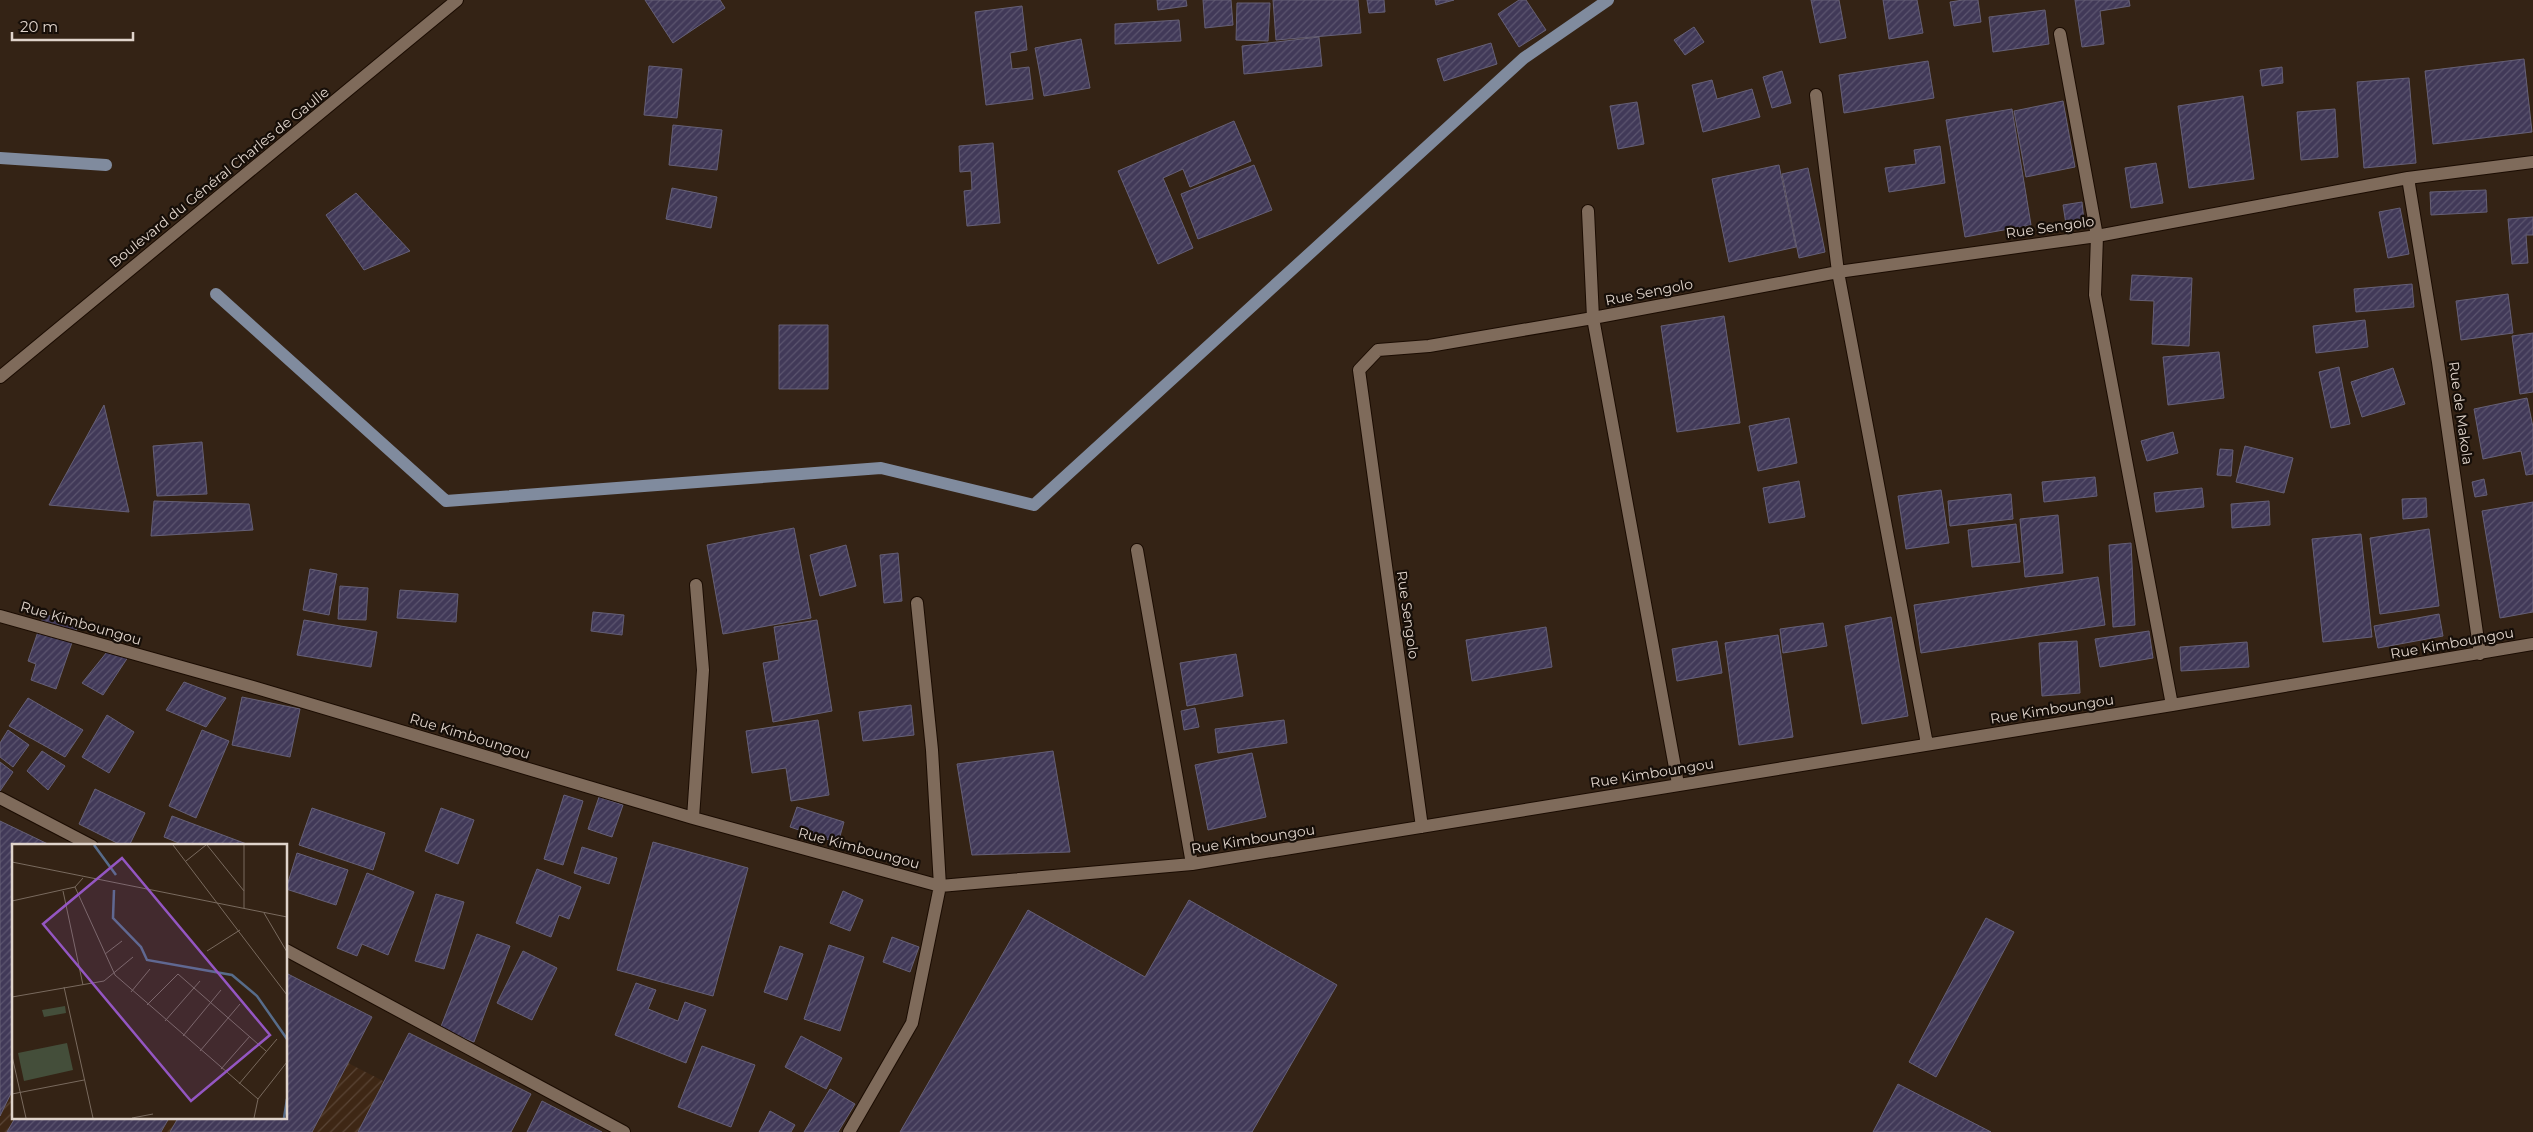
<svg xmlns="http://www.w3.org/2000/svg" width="2533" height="1132" font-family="Montserrat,sans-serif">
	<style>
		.industrial { fill: url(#industrial-furrows) }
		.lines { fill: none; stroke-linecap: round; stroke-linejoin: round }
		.stream { stroke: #808b9e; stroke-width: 12 }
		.building { fill: url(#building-hatch); stroke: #666076 }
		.street-casing { stroke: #1b0c02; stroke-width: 14 }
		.street { stroke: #7f6b5b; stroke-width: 12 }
		.labels { text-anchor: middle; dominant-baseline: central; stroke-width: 4.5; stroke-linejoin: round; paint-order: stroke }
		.street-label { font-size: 14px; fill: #e0d4cb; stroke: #160e08 }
		.inset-river { fill: none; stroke: #576c8a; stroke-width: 2.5 }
		.inset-road { fill: none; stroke: #796a5e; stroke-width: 1 }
		.view { fill: #9456c2; fill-opacity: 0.15; stroke: #9456c2; stroke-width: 2.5 }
		.inset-edge { fill: none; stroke: #e0d4cb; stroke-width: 2.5 }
	</style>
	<defs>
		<pattern id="industrial-furrows" width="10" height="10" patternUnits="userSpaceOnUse" patternTransform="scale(1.25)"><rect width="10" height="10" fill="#3e2715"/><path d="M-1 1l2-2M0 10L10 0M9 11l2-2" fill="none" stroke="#5a4536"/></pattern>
		<pattern id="building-hatch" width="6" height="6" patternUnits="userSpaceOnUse" patternTransform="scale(1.25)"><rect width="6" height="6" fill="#413958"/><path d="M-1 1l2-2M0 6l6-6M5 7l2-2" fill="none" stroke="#5c556f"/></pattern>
	</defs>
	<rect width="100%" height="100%" fill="#342315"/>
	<!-- industrial -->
	<path class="industrial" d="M0,883l14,7v228h272v-87l196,101h-482z"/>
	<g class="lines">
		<!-- stream -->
		<path class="stream" d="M0,158l106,7
			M216,294l230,207 435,-33 153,37 490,-447 84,-58"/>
	</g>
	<!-- building -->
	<path class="building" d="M645,0h75l5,8 -52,35z
		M1157,0h29l1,6 -29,4z
		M1203,0h28l2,25 -28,3z
		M1273,0h85l3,33 -85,7z
		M1367,0h17l1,12 -16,1z
		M1435,0h19l-18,5z
		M1519,0h7l20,30 -27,17 -21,-33z
		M1811,0h28l7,38 -26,5z
		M1883,0h34l6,33 -34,6z
		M1963,0h15l3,22 -27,4 -4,-24z
		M2075,0h54l1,6 -30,5 4,33 -22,3z
		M1237,3h33l-2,38 -32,-1z
		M1022,6l5,44 -17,3 2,16 17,-2 4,32 -47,6 -11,-93z
		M2045,10l4,34 -56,8 -4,-35z
		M1179,20l2,21 -66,3v-20z
		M1694,27l10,15 -19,13 -11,-15z
		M1319,37l3,29 -78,8 -2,-28z
		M1081,39l9,49 -46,8 -9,-48z
		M1491,43l6,21 -53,17 -7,-22z
		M2524,59l8,73 -99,12 -8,-73z
		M1928,61l6,37 -90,15 -5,-38z
		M649,66l33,3 -5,49 -33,-3z
		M2282,67l1,16 -21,3 -2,-16z
		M1782,71l9,32 -19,5 -9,-31z
		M2409,78l7,85 -52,5 -7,-86z
		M1712,80l5,19 35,-10 8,28 -57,15 -11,-47z
		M2243,96l11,83 -65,9 -11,-82z
		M2063,101l12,66 -49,10 -12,-66z
		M1637,102l7,42 -26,5 -8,-43z
		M2012,109l19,116 -66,12 -19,-117z
		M2335,109l3,48 -37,3 -4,-48z
		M1234,121l17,40 -61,26 -7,-18 -20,9 30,70 -35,16 -40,-93z
		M673,125l49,5 -5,40 -48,-5z
		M993,143l7,80 -33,3 -3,-35 8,-1 -1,-19 -11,1 -1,-26z
		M1940,146l5,37 -56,9 -4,-24 31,-4 -2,-14z
		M2156,163l7,40 -32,5 -6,-40z
		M1254,165l18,45 -74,29 -17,-45z
		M1779,165l17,82 -67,15 -17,-83z
		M1808,168l17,84 -26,6 -17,-84z
		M672,188l45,9 -6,31 -45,-9z
		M2486,190l1,22 -56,3 -1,-23z
		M356,193l54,58 -46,19 -38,-55z
		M2082,202l2,19 -18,3 -3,-19z
		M2400,208l9,46 -21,4 -9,-46z
		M2533,217v18h-7l2,28 -16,1 -4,-45z
		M2132,275l60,3 -3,68 -37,-2 2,-43 -24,-1z
		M2412,284l2,23 -58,5 -2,-23z
		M2508,294l5,39 -52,7 -5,-39z
		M1724,316l16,107 -63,9 -16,-106z
		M2365,320l3,27 -52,6 -3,-27z
		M779,325h49v64h-49z
		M2533,333v59l-13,2 -8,-58z
		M2219,352l5,46 -56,7 -5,-48z
		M2339,367l11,57 -19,4 -12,-56z
		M2393,368l12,36 -43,13 -11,-35z
		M2527,398l6,29v47l-7,1 -5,-24 -38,8 -9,-50z
		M104,405l25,107 -80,-7z
		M1789,418l8,45 -39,8 -9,-45z
		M2173,432l5,21 -31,8 -6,-20z
		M202,442l5,52 -50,2 -4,-50z
		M2245,446l48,12 -9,35 -48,-11z
		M2220,449l13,1 -2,26 -14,-1z
		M2095,477l2,19 -53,6 -2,-20z
		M2484,479l3,16 -12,2 -3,-15z
		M1799,481l6,36 -36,6 -6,-35z
		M2202,488l2,19 -48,5 -2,-19z
		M1941,490l8,53 -43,6 -8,-53z
		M2011,494l2,25 -63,7 -2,-25z
		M2426,498l1,19 -24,2 -1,-20z
		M154,501l95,3 4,26 -102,6z
		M2269,501l1,24 -38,3 -1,-24z
		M2533,502v110l-33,6 -18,-107z
		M2058,515l5,58 -38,4 -5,-58z
		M2016,524l4,38 -48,5 -4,-37z
		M794,528l17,90 -88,16 -16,-89z
		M2429,529l10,77 -59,8 -10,-76z
		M2361,534l11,103 -49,5 -11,-103z
		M2131,543l4,82 -22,2 -4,-82z
		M846,545l10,41 -36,10 -10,-41z
		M898,553l4,48 -18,2 -4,-48z
		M310,569l27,5 -8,41 -26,-5z
		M2098,577l7,48 -184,28 -7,-48z
		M340,586l28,2 -2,32 -28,-1z
		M400,590l58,4 -2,28 -59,-4z
		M593,612l31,3 -2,20 -31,-4z
		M44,614l34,11 -22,64 -25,-9 5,-16 -8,-3z
		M2439,614l4,22 -65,12 -4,-22z
		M1891,617l17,99 -46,8 -17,-98z
		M304,620l73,12 -6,35 -74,-12z
		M817,620l15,91 -59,11 -10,-59 16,-3 -5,-33z
		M1823,623l4,23 -44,7 -3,-24z
		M1546,627l6,40 -80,14 -6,-41z
		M2149,631l4,27 -53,9 -5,-28z
		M1778,635l15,102 -54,8 -14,-102z
		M1717,641l5,32 -45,8 -5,-32z
		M2077,641l3,52 -38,3 -3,-53z
		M115,642l17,9 -29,44 -21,-12z
		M2247,642l2,25 -68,4 -1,-24z
		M1236,654l7,42 -56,10 -7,-43z
		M184,682l42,16 -20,29 -40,-17z
		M242,697l58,12 -10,48 -58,-12z
		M28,698l55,32 -18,27 -56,-31z
		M911,705l3,30 -51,6 -4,-29z
		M1195,708l4,19 -15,3 -3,-19z
		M107,715l27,17 -25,41 -27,-16z
		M818,720l11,75 -38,6 -5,-33 -34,5 -6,-42z
		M1284,720l3,23 -69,10 -3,-24z
		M8,730l21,15 -16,22 -13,-10v-14z
		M202,730l27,11 -33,77 -27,-12z
		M42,751l23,15 -17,24 -21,-19z
		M1053,751l17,101 -98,3 -15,-91z
		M1252,753l14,64 -58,13 -13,-65z
		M0,762l13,10 -13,19z
		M95,789l50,24 -16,33h-6l-44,-22z
		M564,795l19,6 -20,64 -19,-6z
		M599,797l24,8 -11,32 -24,-8z
		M797,807l47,15 -6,21 -48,-16z
		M312,808l73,25 -12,37 -74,-25z
		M441,808l33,12 -16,44 -33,-13z
		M172,816l80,30h-66l-22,-9z
		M0,821l52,25h-38v241l-14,29z
		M653,842l95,26 -35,128 -96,-26z
		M582,847l35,11 -8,26 -35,-11z
		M297,853l51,17 -12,35 -50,-16z
		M537,869l44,18 -12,32 -10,-4 -8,22 -35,-14z
		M367,873l47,19 -26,63 -26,-11 -5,12 -20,-8z
		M843,891l20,9 -13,31 -20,-8z
		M436,894l28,8 -20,67 -29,-8z
		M1189,900l148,85 -85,147h-352l128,-222 117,67z
		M1986,918l28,14 -78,145 -27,-15z
		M477,934l33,12 -36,96 -34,-13z
		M892,937l27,10 -9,25 -27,-10z
		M829,945l35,12 -24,74 -36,-12z
		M780,946l23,8 -16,46 -23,-8z
		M523,951l34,17 -25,52 -35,-17z
		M286,973l86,44 -60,115h-142l8,-14h108z
		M636,983l20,7 -8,19 30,12 7,-19 21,8 -20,53 -71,-28z
		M409,1033l122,61 -20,38h-153z
		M801,1036l41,22 -16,31 -41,-22z
		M702,1046l53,19 -24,62 -53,-20z
		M1898,1084l93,48h-118z
		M830,1089l25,15 -17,28h-34z
		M542,1101l60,31h-75z
		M770,1111l25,14 -4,7h-32z
		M15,1118h154l-8,14h-154z"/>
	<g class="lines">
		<defs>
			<path id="street" d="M2060,34l37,202 -2,59 77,410
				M1816,95l22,177 89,472
				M2408,178l30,184 42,292
				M1588,211l5,107 85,466
				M0,377l457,-377
				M1137,550l55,314
				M0,616l253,71 440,131 247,68 252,-22 980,-159 361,-61
				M0,798l92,48
				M693,818l10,-148 -7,-85
				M1422,827l-63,-457 19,-20 51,-4 164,-28 245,-46 259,-36 311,-58 125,-16
				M286,950l338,182
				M849,1132l63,-109 28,-137 -8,-136 -15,-147"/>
		</defs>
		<!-- street casing -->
		<use href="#street" class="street-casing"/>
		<!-- street -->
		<use href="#street" class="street"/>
	</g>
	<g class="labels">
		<!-- street labels -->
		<g class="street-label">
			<text transform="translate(219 177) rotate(-39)">Boulevard du Général Charles de Gaulle</text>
			<text transform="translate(2050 227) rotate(-8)">Rue Sengolo</text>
			<text transform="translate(1649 292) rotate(-11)">Rue Sengolo</text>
			<text transform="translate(2461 413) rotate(82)">Rue de Makola</text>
			<text transform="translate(1408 615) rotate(82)">Rue Sengolo</text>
			<text transform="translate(81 623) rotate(16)">Rue Kimboungou</text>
			<text transform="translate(2452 643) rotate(-10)">Rue Kimboungou</text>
			<text transform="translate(2052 709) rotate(-9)">Rue Kimboungou</text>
			<text transform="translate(470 736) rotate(17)">Rue Kimboungou</text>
			<text transform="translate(1652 773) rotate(-9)">Rue Kimboungou</text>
			<text transform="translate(1253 839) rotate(-9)">Rue Kimboungou</text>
			<text transform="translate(859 848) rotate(15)">Rue Kimboungou</text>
		</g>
	</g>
	<!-- overview -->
	<g transform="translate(12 844)">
		<rect width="275" height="275" fill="#342315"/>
		<path d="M53,162l1,7 -22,4 -2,-7zM55,199l6,27 -49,11 -6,-28z" fill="#444e3a"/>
		<path class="inset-river" d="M82,1l22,30M102,46l-1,28 28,29 6,13 85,15 25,21 30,43M272,274l3,-19"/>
		<path class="inset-road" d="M161,1l114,150M195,1l37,46M174,17l20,-16M0,18l275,55M63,43l40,88 143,124M51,47l20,94M0,57l63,-14 8,-9M232,64v-63M252,69l23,39M195,107l33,-21M93,110l17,-13M52,143l29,131M119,148l19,-23M0,153l92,-16 29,-24M135,161l31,-31 88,77M153,177l35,-40M171,192l38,-46M188,207l40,-47M0,212l14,62M209,225l29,-33M227,240l38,-45M0,250l72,-14M120,274l21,-4M242,274l4,-19 29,-37"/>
		<path class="view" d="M110,14l148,177 -79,66 -148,-177z"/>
		<rect width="275" height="275" class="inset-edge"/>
	</g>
	<!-- scale -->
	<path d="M12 32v8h121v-8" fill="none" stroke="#e0d4cb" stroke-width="2.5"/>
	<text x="20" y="32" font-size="15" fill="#e0d4cb" stroke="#160e08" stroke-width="4" paint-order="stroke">20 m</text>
</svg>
